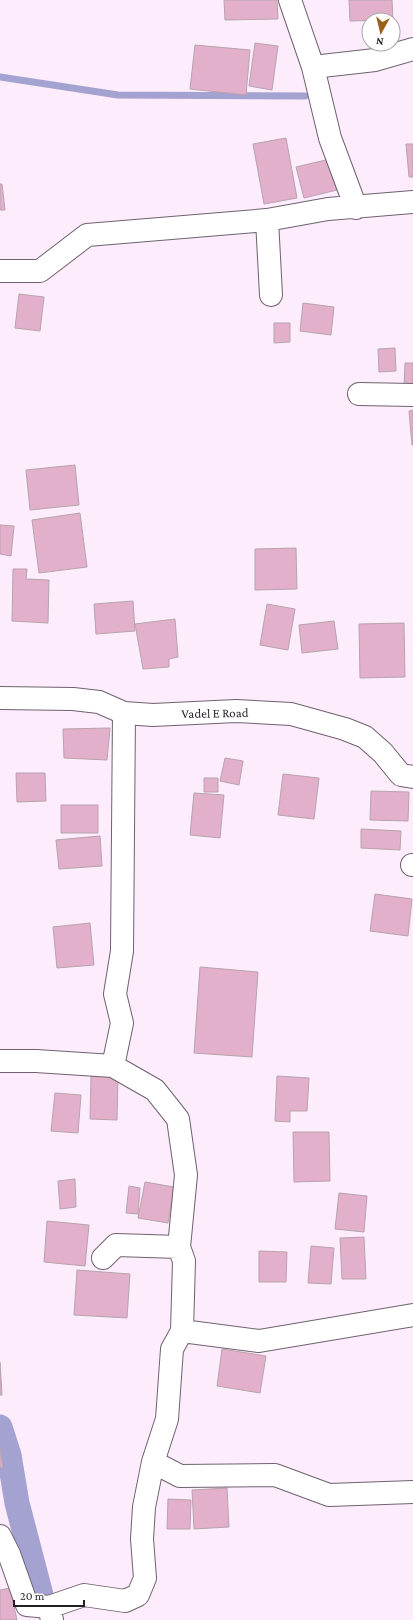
<svg xmlns="http://www.w3.org/2000/svg" width="413" height="1620" font-family="'Crimson Pro',serif">
	<style>
		.lines { fill: none; stroke-linecap: round; stroke-linejoin: round }
		.stream { stroke: #a4a2d1; stroke-width: 7 }
		.canal { stroke: #a4a2d1; stroke-width: 25 }
		.building { fill: #e2b0ca; stroke: #b7a3ad }
		.minor-casing { stroke: #6f626f; stroke-width: 24 }
		.tertiary-casing { stroke: #6f626f; stroke-width: 24 }
		.minor { stroke: #fff; stroke-width: 22 }
		.tertiary { stroke: #fff; stroke-width: 22 }
		.labels { text-anchor: middle; dominant-baseline: central; stroke-width: 3; stroke-linejoin: round; paint-order: stroke }
		.street-label { font-size: 13px; fill: #251f25; stroke: #fff }
	</style>
	<rect width="100%" height="100%" fill="#fcecfc"/>
	<g class="lines">
		<!-- stream -->
		<path class="stream" d="M0,77l118,18 187,1"/>
		<!-- canal -->
		<path class="canal" d="M0,1427l9,28 8,48 24,92"/>
	</g>
	<!-- building -->
	<path class="building" d="M224,0h53l1,19 -53,1z
		M349,0h43l1,20 -43,1z
		M255,43l23,3 -6,44 -23,-4z
		M195,45l55,5 -4,45 -56,-6z
		M286,138l11,60 -33,6 -11,-60z
		M406,144h7v33h-4z
		M330,159l7,31 -33,8 -8,-31z
		M0,184h2l3,26h-5z
		M19,294l25,3 -4,34 -25,-3z
		M303,303l31,4 -3,28 -31,-4z
		M274,323h16v19l-16,1z
		M395,348l1,23 -17,1 -1,-23z
		M405,363h8v25l-9,-1z
		M413,410v35h-1l-3,-34z
		M75,465l4,40 -49,5 -4,-40z
		M80,513l7,54 -48,6 -7,-53z
		M0,525l14,1 -3,30 -11,-2z
		M296,548l1,41 -42,1v-41z
		M13,569h14l-1,10 23,1 -1,43 -36,-2z
		M133,601l2,30 -39,3 -2,-30z
		M267,604l28,5 -7,41 -28,-5z
		M175,619l3,38 -9,2v8l-26,2 -8,-45z
		M334,621l4,28 -36,4 -3,-28z
		M404,623l1,54 -45,1 -1,-54z
		M110,728l-3,32 -43,-2 -1,-29z
		M225,758l18,3 -4,24 -19,-4z
		M16,773h29l1,28 -29,1z
		M283,774l36,4 -5,41 -36,-4z
		M204,778h14v14h-14z
		M371,791l38,1 -1,29 -38,-1z
		M194,793l30,2 -4,43 -30,-3z
		M61,805h37v28h-37z
		M361,829l40,2 -1,19 -39,-2z
		M100,836l2,30 -43,3 -3,-29z
		M375,894l37,5 -4,37 -38,-5z
		M90,923l4,42 -37,3 -4,-41z
		M200,967l58,5 -6,85 -58,-4z
		M91,1076l27,1 -1,43 -27,-1z
		M277,1076l32,2 -2,33h-17v11l-15,-1z
		M55,1093l26,2 -3,38 -27,-2z
		M293,1132h36l1,49 -36,1z
		M75,1179l1,28 -16,2 -2,-28z
		M145,1182l29,5 -6,36 -30,-5z
		M129,1186l11,2 -2,26 -12,-1z
		M339,1193l28,3 -3,36 -29,-3z
		M47,1221l42,4 -4,41 -41,-4z
		M364,1237l2,42h-24l-2,-41z
		M311,1246l23,2 -3,36 -23,-1z
		M259,1251l28,1 -1,30h-27z
		M77,1270l53,4 -3,44 -53,-3z
		M222,1349l44,7 -6,37 -43,-7z
		M0,1362l2,33h-2z
		M0,1449l3,18 -3,1z
		M227,1488l2,39 -35,2 -2,-39z
		M168,1499l23,1 -1,29h-23z
		M10,1588l7,32h-17v-30z"/>
	<g class="lines">
		<defs>
			<path id="minor" d="M290,0l23,67 17,71 26,70
				M313,67l62,-7 38,-11
				M267,220l4,75
				M0,271h40l47,-36 180,-15 61,-11 85,-7
				M359,394l54,1
				M124,713l-2,238 -7,43 7,29 -9,43 42,24 23,29 8,56 -7,72 5,14 -2,70
				M412,865h1
				M0,1061h36l77,5
				M103,1258l13,-13 63,2
				M153,1462l27,14 95,-1 54,20 84,-3
				M0,1536l9,18 18,51 22,2
				M52,1620l-3,-13 35,-12 41,6 13,-6 7,-17 -3,-39 2,-32 9,-45 14,-43 5,-70 10,-18 77,10 154,-26"/>
			<path id="tertiary" d="M0,698l73,1 26,3 25,11 29,2 83,-4 55,3 54,15 20,8 18,16 18,22 12,2"/>
		</defs>
		<!-- minor casing -->
		<use href="#minor" class="minor-casing"/>
		<!-- tertiary casing -->
		<use href="#tertiary" class="tertiary-casing"/>
		<!-- minor -->
		<use href="#minor" class="minor"/>
		<!-- tertiary -->
		<use href="#tertiary" class="tertiary"/>
	</g>
	<g class="labels">
		<!-- street labels -->
		<g class="street-label">
			<text transform="translate(215 713) rotate(-1)">Vadel E Road</text>
		</g>
	</g>
	<!-- north arrow -->
	<g transform="translate(381 32) rotate(188)"><circle r="19" fill="#ffffff" stroke="#a8a5a8"/>
	<path d="M0-3L7 15L0 10L-7 15Z" fill="#98601b"/>
	<text y="-6" font-size="11" font-weight="bold" text-anchor="middle" fill="#251f25">N</text>
	</g>
	<!-- scale -->
	<path d="M14 1600v6h70v-6" fill="none" stroke="#251f25" stroke-width="2"/>
	<text x="20" y="1600" font-size="12" fill="#251f25" stroke="#ffffff" stroke-width="3" paint-order="stroke">20 m</text>
</svg>
